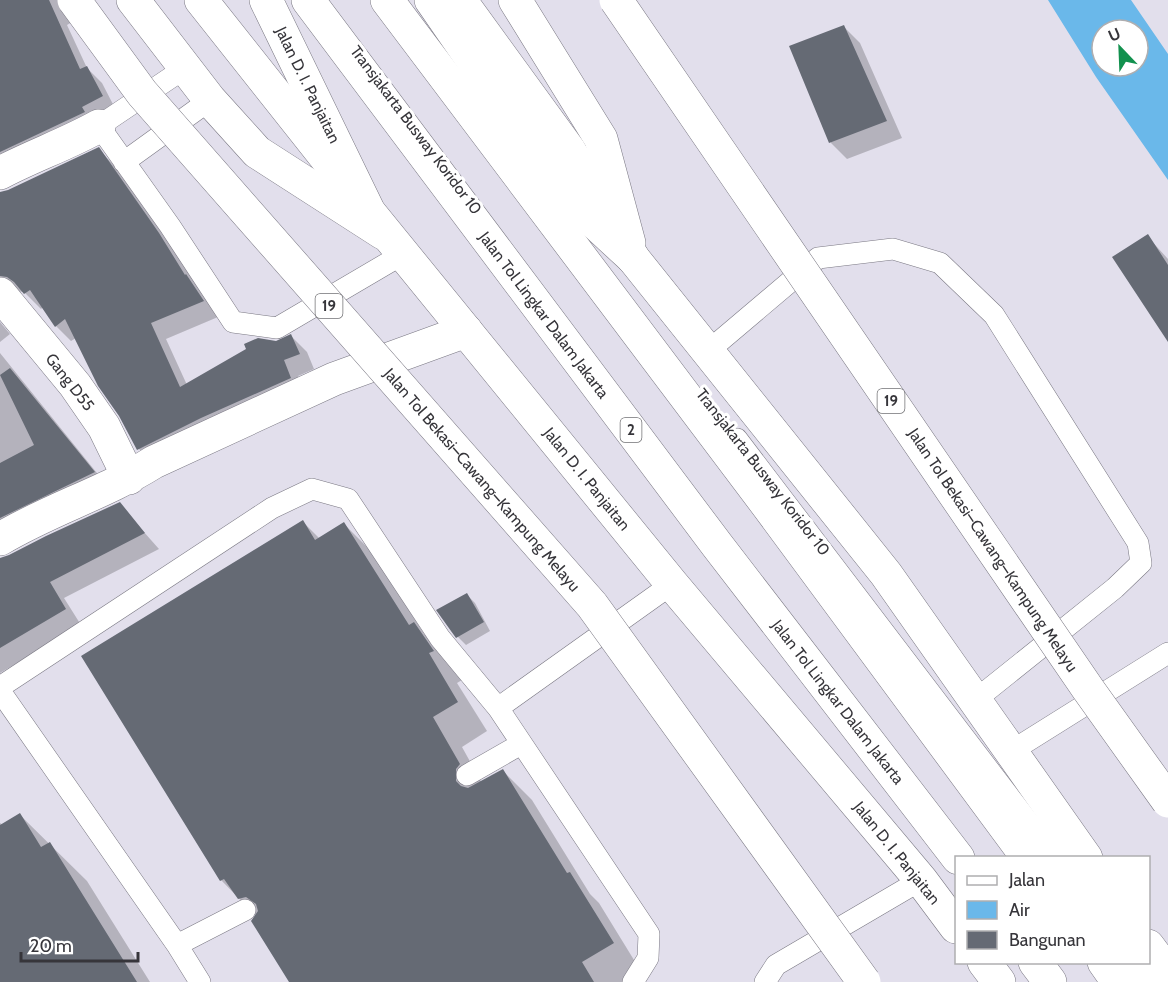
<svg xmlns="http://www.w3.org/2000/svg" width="1168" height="982" font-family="Cabin,sans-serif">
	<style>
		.water { fill: #6ab8ea; fill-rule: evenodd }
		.shadow { fill: #0003 }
		.building { fill: #656a74 }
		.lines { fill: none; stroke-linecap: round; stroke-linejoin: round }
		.service-casing { stroke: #7a7883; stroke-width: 22 }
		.minor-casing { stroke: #7a7883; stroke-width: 34 }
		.tertiary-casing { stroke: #7a7883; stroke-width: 34 }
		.trunk-casing { stroke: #7a7883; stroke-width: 34 }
		.motorway-casing { stroke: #7a7883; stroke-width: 34 }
		.service { stroke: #fff; stroke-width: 21 }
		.minor { stroke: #fff; stroke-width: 33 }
		.tertiary { stroke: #fff; stroke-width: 33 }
		.trunk { stroke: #fff; stroke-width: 33 }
		.motorway { stroke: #fff; stroke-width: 33 }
		.motorway-bridge-casing { stroke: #7a7883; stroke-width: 34; stroke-linecap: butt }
		.motorway-bridge { stroke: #fff; stroke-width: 33 }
		.labels { text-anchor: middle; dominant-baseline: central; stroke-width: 6; stroke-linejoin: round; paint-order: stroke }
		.shield { fill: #fff; stroke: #727275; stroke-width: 1.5 }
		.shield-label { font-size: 15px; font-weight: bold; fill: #36353a }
		.street-label { font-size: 16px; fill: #36353a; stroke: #fff }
	</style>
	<rect width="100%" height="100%" fill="#e2dfec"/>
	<!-- water -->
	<path class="water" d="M1048,0h83l37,54v126l-72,-103zM1102,30h36v36h-36z"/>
	<!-- shadow -->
	<path class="shadow" d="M0,0h64l8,22 -5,3 20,43 15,15 15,29 -117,66z
		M844,27l16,16 42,95 -55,21 -16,-16 -40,-96z
		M98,149l16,16 61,85 43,67 -52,22 21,46 104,-49 16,16 7,17 -16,7 8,18 -152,71 -15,-16 -63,-111 -5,3 -15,-15 -13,-19 -2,2 -17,-17 -11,-1 -13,9v-107l8,-2z
		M1147,236l21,23v81z
		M0,322l10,12 -10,8z
		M0,353l109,135 -109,56z
		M119,504l40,45 -95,49 17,27 -81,48v-114l9,-2z
		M303,522l17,17 24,-15 29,29 51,81 19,19 19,27 -5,3 30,48 -25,16 20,36 21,-12 29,29 58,94 9,9 43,70 -15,9h-336l-35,-66 -35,-36z
		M467,595l8,8 15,28 -24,14 -8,-8z
		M20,815l67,66 63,101h-150v-159l3,2z"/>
	<!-- building -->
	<path class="building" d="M0,0h49l31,69 7,-3 16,30 -21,11 3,5 -85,40z
		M844,25l43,96 -58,22 -40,-97z
		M99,147l60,86 26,42 1,-1 18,27 -53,22 29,64 66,-38 -2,-5 14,-6 18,3 15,-7 9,20 -16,6 7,18 -90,40 -64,32 -18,-34 -21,-30 -33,-67 -10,8 -25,-37 -6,4 -10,-12 -7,-5 -7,-1v-84l8,-2z
		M1148,234l20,31v77l-56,-85z
		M10,368l85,104 -95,46v-55l34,-18 -34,-70z
		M120,502l25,31 -95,49 16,27 -66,39v-90l9,-3 37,-19z
		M303,520l12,20 29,-18 65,103 5,-3 20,29 -5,2 29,49 -25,15 27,47 -4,5v12l5,5 7,2 35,-19 64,104 3,-1 44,71 -32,19 12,20h-305l-38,-61 7,-10 -2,-7 -10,-7 -8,2 -14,-20 -4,2 -139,-225z
		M467,593l17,29 -28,16 -20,-28z
		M20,813l21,34 9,-5 87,140h-137v-157z"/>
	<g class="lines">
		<defs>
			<path id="service" d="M185,68l-86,58 71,100 63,96 44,6 126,-74
				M124,162l86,-62
				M707,352l111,-94 75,-9 47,14 54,52 144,228 3,20 -26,25 -141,113
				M737,439l319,419
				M0,687l272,-179 40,-19 36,10 92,139 58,70 151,226 -1,24 -15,24
				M0,691l177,254 23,37
				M498,708l174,-124
				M1010,752l158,-99
				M467,775l54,-31
				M177,945l68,-35
				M1131,962l14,20
				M765,982l11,-17 145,-85"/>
			<path id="minor" d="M0,173c32,-17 67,-29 99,-47
				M0,294l75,91 29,42 25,51
				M0,539c50,-30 105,-46 154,-77l180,-83 132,-48"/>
			<path id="tertiary" d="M133,0l77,100 47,52 126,81
				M515,0l86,139 28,104"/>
			<path id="trunk" d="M266,0l103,212 303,372 249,296 35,47
				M431,0l136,197 66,61 253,316 200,284
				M1148,946l20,27
				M984,962l15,20"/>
			<path id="motorway" d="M201,0l168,212
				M308,0l409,545 241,313
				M387,0l381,506 260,352
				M460,0l109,150 64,108
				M1035,962l15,20
				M1104,962l14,20"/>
		</defs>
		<!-- service casing -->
		<use href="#service" class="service-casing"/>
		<!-- minor casing -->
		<use href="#minor" class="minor-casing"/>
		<!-- tertiary casing -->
		<use href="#tertiary" class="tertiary-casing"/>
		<!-- trunk casing -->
		<use href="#trunk" class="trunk-casing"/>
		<!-- motorway casing -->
		<use href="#motorway" class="motorway-casing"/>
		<!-- service -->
		<use href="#service" class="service"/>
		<!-- minor -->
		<use href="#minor" class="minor"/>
		<!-- tertiary -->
		<use href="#tertiary" class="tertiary"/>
		<!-- trunk -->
		<use href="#trunk" class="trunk"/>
		<!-- motorway -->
		<use href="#motorway" class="motorway"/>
		<defs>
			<path id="motorway-bridge" d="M74,0l68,93 450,512 272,377
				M616,0l472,689 80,112"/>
		</defs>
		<!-- motorway-bridge casing -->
		<use href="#motorway-bridge" class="motorway-bridge-casing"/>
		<!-- motorway-bridge -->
		<use href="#motorway-bridge" class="motorway-bridge"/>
	</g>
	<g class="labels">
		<!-- shield labels -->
		<g class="shield">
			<rect x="315.5" y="294" width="27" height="24" rx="4.5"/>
			<rect x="877.5" y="389" width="27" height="24" rx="4.5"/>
			<rect x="620.5" y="418" width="21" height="24" rx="4.5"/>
		</g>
		<g class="shield-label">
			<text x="329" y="306">19</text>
			<text x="891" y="401">19</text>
			<text x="631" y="430">2</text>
		</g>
		<!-- street labels -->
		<g class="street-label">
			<text transform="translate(308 85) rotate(64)">Jalan D. I. Panjaitan</text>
			<text transform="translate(416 130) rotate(53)">Transjakarta Busway Koridor 10</text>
			<text transform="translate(544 315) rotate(53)">Jalan Tol Lingkar Dalam Jakarta</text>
			<text transform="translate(70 382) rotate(52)">Gang D55</text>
			<text transform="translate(763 472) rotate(52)">Transjakarta Busway Koridor 10</text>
			<text transform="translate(587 479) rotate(51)">Jalan D. I. Panjaitan</text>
			<text transform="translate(482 480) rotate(49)">Jalan Tol Bekasi–Cawang–Kampung Melayu</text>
			<text transform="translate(993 550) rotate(56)">Jalan Tol Bekasi–Cawang–Kampung Melayu</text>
			<text transform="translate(838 702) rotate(52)">Jalan Tol Lingkar Dalam Jakarta</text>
			<text transform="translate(897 853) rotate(51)">Jalan D. I. Panjaitan</text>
		</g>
	</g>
	<!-- legend -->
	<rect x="955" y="856" width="195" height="108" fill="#ffffff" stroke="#afaeb0" stroke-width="1.5"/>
	<rect x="967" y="876" width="30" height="9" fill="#ffffff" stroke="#afaeb0" stroke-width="1.5"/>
	<text x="1009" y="886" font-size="18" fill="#36353a">Jalan</text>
	<rect x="967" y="901" width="30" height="18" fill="#6ab8ea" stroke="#afaeb0" stroke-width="1.5"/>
	<text x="1009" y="916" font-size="18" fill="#36353a">Air</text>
	<rect x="967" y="931" width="30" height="18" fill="#656a74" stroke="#afaeb0" stroke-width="1.5"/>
	<text x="1009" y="946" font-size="18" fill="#36353a">Bangunan</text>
	<!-- north arrow -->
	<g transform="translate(1120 48) rotate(337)"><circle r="28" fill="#ffffff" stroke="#afaeb0" stroke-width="1.5"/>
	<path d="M0-4.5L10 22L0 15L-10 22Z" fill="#12914e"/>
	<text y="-9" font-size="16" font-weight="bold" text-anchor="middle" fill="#36353a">U</text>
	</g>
	<!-- scale -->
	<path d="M21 952v9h117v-9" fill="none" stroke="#36353a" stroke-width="3"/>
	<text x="30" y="952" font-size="18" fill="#36353a" stroke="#ffffff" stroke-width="4.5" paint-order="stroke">20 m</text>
</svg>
